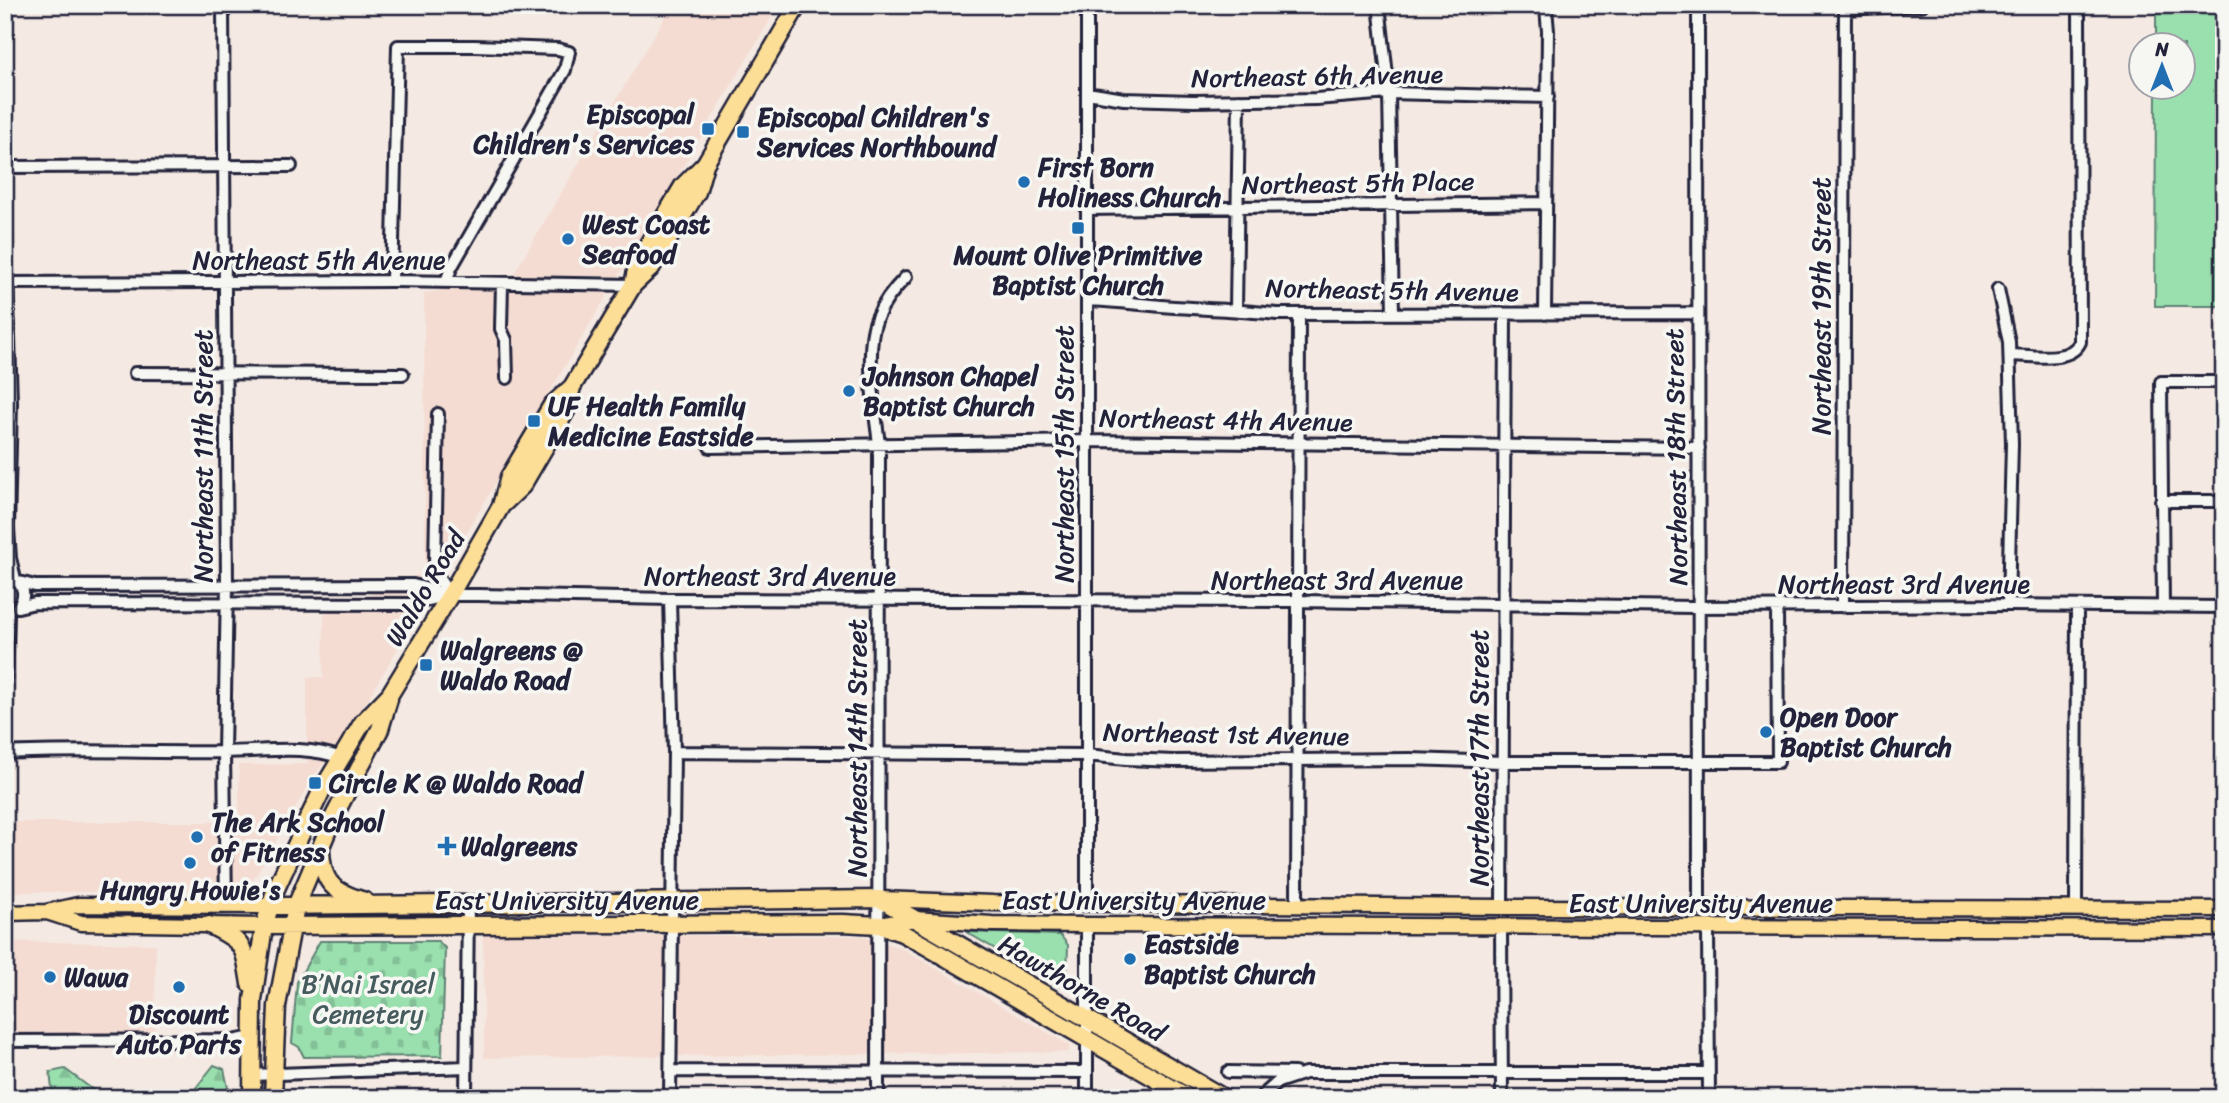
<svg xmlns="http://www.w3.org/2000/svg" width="2229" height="1103" font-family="Sriracha,sans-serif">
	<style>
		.built { fill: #f4dcd2 }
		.green { fill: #9ae0ae; stroke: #5e8174; stroke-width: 2 }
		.forest { fill: url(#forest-firs); stroke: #5e8174; stroke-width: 2 }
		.cemetery { fill: url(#cemetery-stones); stroke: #5e8174; stroke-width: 2 }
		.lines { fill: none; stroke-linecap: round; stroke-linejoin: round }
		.minor-casing { stroke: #22223b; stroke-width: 16 }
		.major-casing { stroke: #22223b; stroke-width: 19 }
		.highway-casing { stroke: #22223b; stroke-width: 21 }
		.minor { stroke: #f6f6f2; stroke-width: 10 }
		.major { stroke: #fdde96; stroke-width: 14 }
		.highway { stroke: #fdde96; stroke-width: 16 }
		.poi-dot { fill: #1f6fb2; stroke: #f6f6f2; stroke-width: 2.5 }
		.labels { text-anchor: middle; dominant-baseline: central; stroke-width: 7; stroke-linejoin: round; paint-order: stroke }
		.street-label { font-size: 26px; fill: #22223b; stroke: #f6f6f2 }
		.poi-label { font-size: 26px; font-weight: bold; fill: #22223b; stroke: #f6f6f2; text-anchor: start }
		.park-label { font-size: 26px; fill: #465b5e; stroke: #f6f6f2 }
	</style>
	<defs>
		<pattern id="forest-firs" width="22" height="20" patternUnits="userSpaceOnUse" patternTransform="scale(1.75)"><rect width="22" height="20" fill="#9ae0ae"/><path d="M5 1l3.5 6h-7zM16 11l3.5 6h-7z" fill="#84c097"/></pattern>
		<pattern id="cemetery-stones" width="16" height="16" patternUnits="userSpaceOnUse" patternTransform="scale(1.75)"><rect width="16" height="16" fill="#9ae0ae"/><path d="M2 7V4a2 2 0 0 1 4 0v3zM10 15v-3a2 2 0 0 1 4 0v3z" fill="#84c097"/></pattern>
	</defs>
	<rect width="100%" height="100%" fill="#f5eae3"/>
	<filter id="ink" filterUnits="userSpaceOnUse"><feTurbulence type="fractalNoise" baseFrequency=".0143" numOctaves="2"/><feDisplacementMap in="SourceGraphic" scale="14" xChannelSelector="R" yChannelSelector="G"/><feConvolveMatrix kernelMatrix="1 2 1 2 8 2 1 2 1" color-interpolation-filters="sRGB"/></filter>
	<g filter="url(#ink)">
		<!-- built -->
		<path class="built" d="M672,5h107l-436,736 -27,32 -67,114 -36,5h-208v-70h234v-57l68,-1v-87h16l1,-63 101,-42 -1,-279 86,-13z
			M483,935l378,1 40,12 168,97v7l-585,6z
			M5,941l151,3 -1,91 -146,-1 -4,-2z"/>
		<!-- green -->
		<path class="green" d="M2156,5h68v301h-69l1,-218h28v-42l-28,-1z
			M966,932l94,3 8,10 -1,33 -8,8z"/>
		<!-- forest -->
		<path class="forest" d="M214,1065l10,4 4,19 -9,10h-31z
			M65,1069l39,29h-51l-3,-26z"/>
		<!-- cemetery -->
		<path class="cemetery" d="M320,941h118l7,7 -3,108 -138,1 -5,-10 -7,-4 5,-61z"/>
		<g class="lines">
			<defs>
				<path id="minor" d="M223,5l4,581 -3,166 2,154
					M1087,5v899
					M1379,5l10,88 4,221
					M1543,5l3,3 2,23 -3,283
					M1698,5l1,903
					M1845,9l77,-4
					M1087,93l37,6 70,2 122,-2 73,-6 159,4
					M5,167l286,-1
					M5,202l6,201 -3,125 -3,6
					M1087,209l459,-6
					M392,281l6,-235h77l83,3 11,3 -4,18 -114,198 -5,14
					M5,283l387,-2 241,4
					M502,283l-1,46 5,11 1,38
					M1998,289l11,53 3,102 -4,161
					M1087,300c29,1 57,5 87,7 34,2 68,3 103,7l420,-1
					M1236,309l3,-209
					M2010,355c20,0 60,9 70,-13l-1,-337
					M135,373l268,1
					M438,414l-3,150 3,13 12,18
					M710,447l377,-6 612,7
					M2161,501h63
					M8,528l2,30 5,21
					M5,577c18,2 23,17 13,30
					M19,582l16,4 378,-1 34,9
					M18,607l17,-4 377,1 38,-9h29l191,4 627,2 395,6 316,-2 216,2
					M1843,607l2,-602
					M2163,607l-2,-225h63
					M5,688l3,-76
					M674,752l413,3 39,4 48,2 236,-2 93,3h275l-1,-155
					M5,753c73,-4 146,0 219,-1 39,0 80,-8 117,6
					M1297,905l2,-591
					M1502,907l3,-593
					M2076,909l1,-302
					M1087,925v173
					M1501,926l1,172
					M1708,927l1,171
					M5,1041l233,-1 14,-3
					M670,1071l417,1
					M1228,1072l67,1
					M252,1075l214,-8
					M466,1098l2,-195
					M670,1098l4,-346 -4,-153
					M878,1098l1,-654c-4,-33 -15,-95 -2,-126 6,-15 18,-30 29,-41
					M1260,1098l18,-16 27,-9h403"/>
				<path id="major" d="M880,899l113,4 509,4 722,2
					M47,912l34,11 183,3
					M5,913l41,-1 32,-7 191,1
					M879,925l35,-6 78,5 95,1 1137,4"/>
				<path id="highway" d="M633,285l5,-24 45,-75 22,-22 93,-159
					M501,506l21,-20 44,-75 6,-24
					M321,849c1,34 12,43 44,52
					M269,906l611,-7 344,199
					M209,925c36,17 35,21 41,59
					M264,926l579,-3 36,2 23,8 24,13 263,152
					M252,1098l1,-98 11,-74 11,-35 32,-70 15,-31 41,-68 27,-28 60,-99 51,-89 8,-29 43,-72 20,-18 61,-102 18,-17 46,-76 8,-28
					M273,1098l4,-92 19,-100 37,-88 47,-89 9,-30"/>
			</defs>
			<!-- minor casing -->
			<use href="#minor" class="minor-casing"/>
			<!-- major casing -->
			<use href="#major" class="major-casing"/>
			<!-- highway casing -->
			<use href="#highway" class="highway-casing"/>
			<!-- minor -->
			<use href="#minor" class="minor"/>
			<!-- major -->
			<use href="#major" class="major"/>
			<!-- highway -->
			<use href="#highway" class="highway"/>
		</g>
	</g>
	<!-- markers -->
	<g class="poi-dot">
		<rect x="701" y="122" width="14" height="14" rx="3.5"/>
		<rect x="736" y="125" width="14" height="14" rx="3.5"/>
		<circle cx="1024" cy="182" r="7"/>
		<rect x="1071" y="221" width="14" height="14" rx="3.5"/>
		<circle cx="568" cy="239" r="7"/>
		<circle cx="849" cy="391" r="7"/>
		<rect x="527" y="414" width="14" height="14" rx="3.5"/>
		<rect x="419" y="658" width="14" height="14" rx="3.5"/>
		<circle cx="1766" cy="732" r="7"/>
		<rect x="308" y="776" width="14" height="14" rx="3.5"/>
		<circle cx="197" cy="837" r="7"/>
		<path d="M443.5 835.5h7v7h7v7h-7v7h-7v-7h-7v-7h7z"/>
		<circle cx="190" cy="863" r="7"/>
		<circle cx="1130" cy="959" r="7"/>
		<circle cx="50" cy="977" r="7"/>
		<circle cx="179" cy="987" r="7"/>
	</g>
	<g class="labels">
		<!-- street labels -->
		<g class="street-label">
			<text transform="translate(1317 76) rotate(-1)">Northeast 6th Avenue</text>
			<text transform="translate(1358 183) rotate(-1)">Northeast 5th Place</text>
			<text x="319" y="260">Northeast 5th Avenue</text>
			<text transform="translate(1392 290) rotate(1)">Northeast 5th Avenue</text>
			<text transform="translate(1821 306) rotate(-90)">Northeast 19th Street</text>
			<text transform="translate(1226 420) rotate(1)">Northeast 4th Avenue</text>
			<text transform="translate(1064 454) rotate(-90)">Northeast 15th Street</text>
			<text transform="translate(203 456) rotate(-90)">Northeast 11th Street</text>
			<text transform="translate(1676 457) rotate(-91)">Northeast 18th Street</text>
			<text x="770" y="576">Northeast 3rd Avenue</text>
			<text x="1337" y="580">Northeast 3rd Avenue</text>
			<text x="1904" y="584">Northeast 3rd Avenue</text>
			<text transform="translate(425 588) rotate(-59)">Waldo Road</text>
			<text transform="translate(1226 734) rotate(1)">Northeast 1st Avenue</text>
			<text transform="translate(857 748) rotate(-90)">Northeast 14th Street</text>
			<text transform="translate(1479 758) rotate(-90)">Northeast 17th Street</text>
			<text x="567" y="900">East University Avenue</text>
			<text x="1134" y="900">East University Avenue</text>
			<text x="1701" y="903">East University Avenue</text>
			<text transform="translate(1082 988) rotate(30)">Hawthorne Road</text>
		</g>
		<!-- poi labels -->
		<g class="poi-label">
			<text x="694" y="114" text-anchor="end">Episcopal<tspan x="694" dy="30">Children's Services</tspan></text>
			<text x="757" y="117">Episcopal Children's<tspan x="757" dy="30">Services Northbound</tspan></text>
			<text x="1038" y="167">First Born<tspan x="1038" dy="30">Holiness Church</tspan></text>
			<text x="582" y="224">West Coast<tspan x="582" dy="30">Seafood</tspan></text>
			<text x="1078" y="255" text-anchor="middle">Mount Olive Primitive<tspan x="1078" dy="30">Baptist Church</tspan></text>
			<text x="863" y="376">Johnson Chapel<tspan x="863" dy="30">Baptist Church</tspan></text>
			<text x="548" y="406">UF Health Family<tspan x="548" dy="30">Medicine Eastside</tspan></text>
			<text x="440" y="650">Walgreens @<tspan x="440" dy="30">Waldo Road</tspan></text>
			<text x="1780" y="717">Open Door<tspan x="1780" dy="30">Baptist Church</tspan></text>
			<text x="329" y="783">Circle K @ Waldo Road</text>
			<text x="211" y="822">The Ark School<tspan x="211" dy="30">of Fitness</tspan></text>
			<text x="461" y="846">Walgreens</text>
			<text x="190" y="890" text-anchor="middle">Hungry Howie's</text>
			<text x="1144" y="944">Eastside<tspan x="1144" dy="30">Baptist Church</tspan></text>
			<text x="64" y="977">Wawa</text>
			<text x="179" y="1014" text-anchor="middle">Discount<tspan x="179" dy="30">Auto Parts</tspan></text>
		</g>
		<!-- park labels -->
		<g class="park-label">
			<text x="368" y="984">B’Nai Israel<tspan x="368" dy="30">Cemetery</tspan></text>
		</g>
	</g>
	<!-- margin -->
	<rect width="2229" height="1103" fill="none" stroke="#f6f6f2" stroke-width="28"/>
	<rect x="14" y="14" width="2201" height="1075" fill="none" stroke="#22223b" stroke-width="2.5" filter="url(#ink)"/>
	<!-- north arrow -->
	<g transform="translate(2162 66)"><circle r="33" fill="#f6f6f2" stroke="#a1a1a9" stroke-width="2"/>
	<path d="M0-5L12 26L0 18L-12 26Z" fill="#1f6fb2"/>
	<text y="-10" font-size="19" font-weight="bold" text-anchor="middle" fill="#22223b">N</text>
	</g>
</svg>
